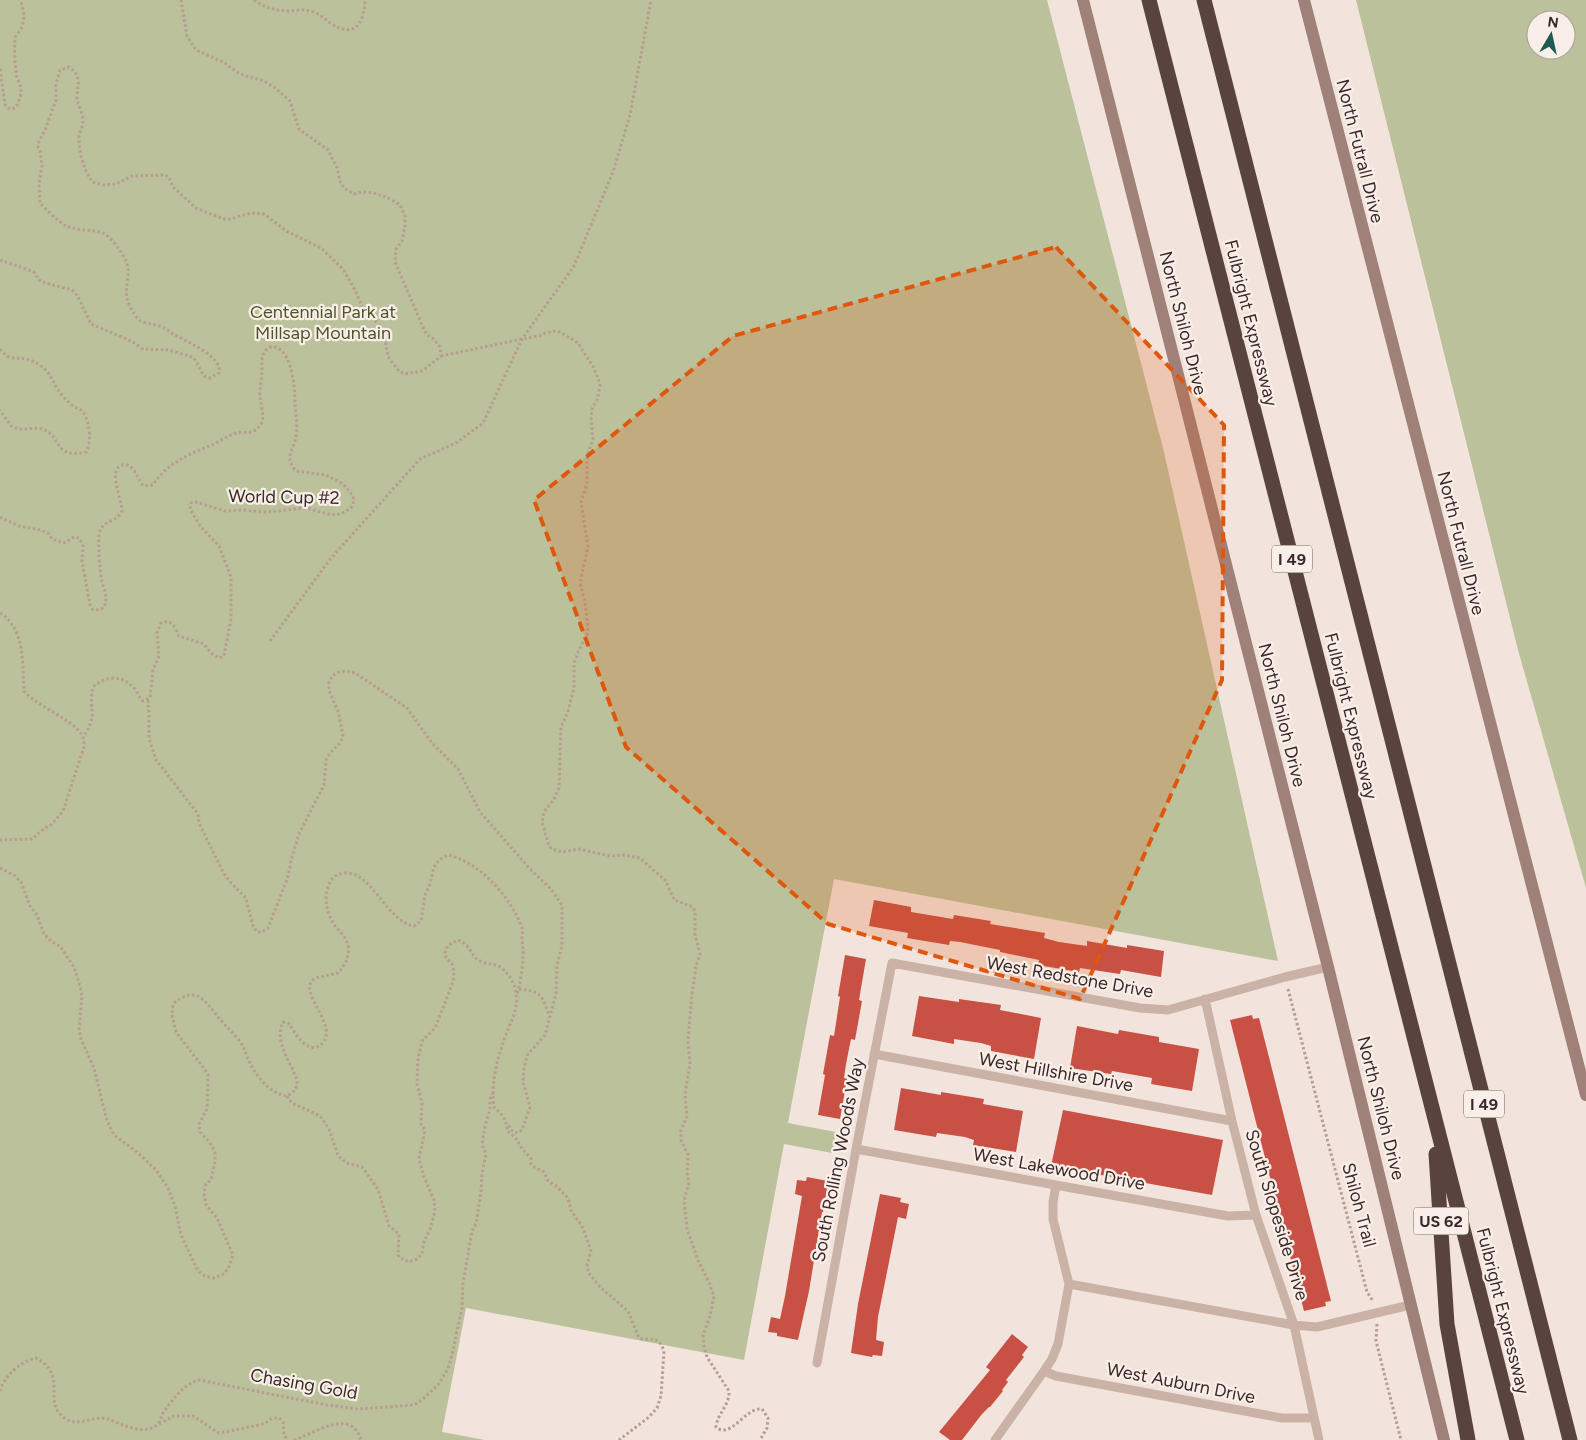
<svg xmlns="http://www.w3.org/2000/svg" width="1586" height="1440" font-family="Figtree,sans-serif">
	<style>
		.green { fill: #bbc29b; fill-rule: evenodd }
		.building { fill: #c85044 }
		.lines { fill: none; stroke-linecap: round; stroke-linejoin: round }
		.path { stroke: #b79c92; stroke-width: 3; stroke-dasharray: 2.5 2.5; stroke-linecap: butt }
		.lane { stroke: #cbb2a7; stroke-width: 9 }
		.secondary { stroke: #9f8179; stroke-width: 12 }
		.highway { stroke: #58433f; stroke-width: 15 }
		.marked { fill: #df570d; fill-opacity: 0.2; stroke: #df570d; stroke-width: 4; stroke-dasharray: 10 6; stroke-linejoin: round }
		.labels { text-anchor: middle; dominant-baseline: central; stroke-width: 4.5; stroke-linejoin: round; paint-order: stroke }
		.shield { fill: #faefe8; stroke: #726562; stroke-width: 1 }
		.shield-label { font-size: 16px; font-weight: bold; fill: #372a28 }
		.street-label { font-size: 18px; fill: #372a28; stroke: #faefe8 }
		.park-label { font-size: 18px; fill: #4d562b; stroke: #faefe8 }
	</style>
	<rect width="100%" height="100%" fill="#f2e4dc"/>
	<!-- green -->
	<path class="green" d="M0,0h1047l117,452 114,509 -444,-82 -46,244 48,9 -4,21 -48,-9 -40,216 -278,-52 -24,124 43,8h-485z
		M1356,0h230v888l-68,-238zM1536,20h30v30h-30z"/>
	<!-- building -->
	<path class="building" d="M874,900l37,7v5l42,7 1,-4 37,6 -1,3 55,9 -1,5 15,4 28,4v-5l40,7v-3l37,6 -3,26 -40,-7 -1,4 -40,-6 -1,4 -41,-7 1,-5 -39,-8v-2l-40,-8 -10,-1 -1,4 -42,-7 1,-5 -39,-7z
		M845,955l21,4 -7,41 3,1 -7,39 -4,-1 -5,25 -2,14 3,1 -7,40 -22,-4 7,-40 -2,-1 7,-39 4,1 6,-39 -2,-1z
		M919,996l40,6v-3l42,6 -1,5 41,8 -7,41 -43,-8v-5l-10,-3 -27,-4v5l-42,-8z
		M1252,1015l1,4 6,-1 72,283 -6,1 1,4 -22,5 -74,-291z
		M1077,1026l41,8 1,-4 40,7v5l40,7 -7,42 -41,-7 1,-6 -40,-7 -1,3 -41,-6z
		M901,1088l40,7v-3l43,7 -1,5 40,7 -7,41 -43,-7 1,-5 -9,-3 -28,-4 -1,4 -42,-7z
		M1063,1110l160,30 -11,55 -161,-29z
		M807,1177l21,4 -1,8 -4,23h-1l-13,79 -11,49 -21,-4v-3l-9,-1 3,-15 9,2 5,-23 17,-100 -7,-2 2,-14 9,1z
		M880,1194l21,4 -1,4 9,2 -3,15 -8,-2 -20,100 -2,23 8,2 -2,14 -9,-1 -1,2 -21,-4 7,-49z
		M1012,1334l16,13 -6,8 2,2 -18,23 2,2 -6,8 1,1 -13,16h-1l-7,7 -20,26h-12l-11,-8 51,-62 -4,-3z"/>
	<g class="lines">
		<!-- path -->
		<path class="path" d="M254,0c12,8 22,11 37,11 6,-1 13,-2 19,0 8,2 14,7 20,12 25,16 34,1 35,-23
			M0,69l5,36c10,12 16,-6 16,-15 0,-6 -5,-12 -5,-18 -1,-10 -2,-22 -1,-32 0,-4 3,-6 5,-10 6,-9 4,-21 0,-30
			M0,260l29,10 6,3 3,6 4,3 30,8 5,5 14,29 40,17 12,8 26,1 20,6 5,2 10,18 6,2 9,-5c4,-17 -34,-32 -46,-39 -4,-3 -8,-6 -13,-8 -6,-2 -13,-2 -19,-5 -4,-2 -7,-7 -9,-11 -13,-19 2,-36 -7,-51 -4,-8 -14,-22 -22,-26 -12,-4 -25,-2 -37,-7 -7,-4 -21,-17 -26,-23l-1,-19 3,-18 -2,-15 -2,-4 1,-6 6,-11 11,-30v-16l4,-14 9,-3c14,10 8,17 8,31 1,8 6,16 6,23 0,7 -5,13 -4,20 1,15 5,28 13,41l12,3 12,-1 16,-8 33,-1 4,2 4,10 23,21 28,11h6l21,-6 13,1 24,18 33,16 22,21 13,23 6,15 19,20 4,11 3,19 11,14 5,3 18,-3 19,-15 -1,-9 -6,-8 -7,-4 -5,-10 -27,-63 1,-13 6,-8 3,-14v-11l-5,-11c-12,-8 -31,-17 -46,-11l-10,-6 -4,-7 -3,-13 -9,-18 -29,-21 -9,-28 -15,-13 -11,-7 -24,-7 -17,-12 -27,-12 -9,-14 -6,-36
			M0,349c3,3 5,6 9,8 10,3 17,-1 29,7 12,7 14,17 21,27 3,5 9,11 13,14 3,3 7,3 10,6 8,9 10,31 4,41 -32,7 -24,-14 -41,-22 -9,-5 -21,3 -34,-4l-11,-16
			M441,356l101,-21 3,-2 10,-2 5,1 18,11 16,25 6,16 -2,14 -6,11 -1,10 2,20 -6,18v27l-6,18 7,45 -8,36 5,19 3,26 -1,7 -9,17 -4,11v24l-6,25 -7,15 -2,61 -5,11 -10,13 -2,10 7,24 3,3 10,3 17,-3 31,7 13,-1 17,3 26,23 8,19 19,7 2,5v22l5,20 -4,12 -4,28 -4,47 2,23 -5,30 2,23 -6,13v10l7,15 -1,18 2,9 -5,19 3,28 11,31 12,25 4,11 -4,20 -7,19 1,12 3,10 22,34c1,14 -12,23 -13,36 15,13 29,-20 46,-18l6,9 -1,10 -7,12
			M0,517l19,9 22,4 8,4 3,5 12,4 10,-6 5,1 4,8 -1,15 8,44 2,4 7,1 5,-2c4,-10 1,-16 -2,-26 -2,-8 -5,-44 -2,-51 4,-11 17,-9 22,-20 0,-11 -13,-39 -2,-45 4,-2 7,-2 11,1 6,5 7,14 13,19l9,-1c14,-22 36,-31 59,-40 8,-4 15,-9 24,-12 6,-2 13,1 18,-2 16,-9 5,-25 6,-38 0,-8 2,-16 2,-23 0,-7 -1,-13 3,-19 2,-3 6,-5 10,-4 18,5 20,43 20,58 1,10 3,21 1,31 -2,15 -13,20 0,35l30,4 17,9 10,12 1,5 -3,7 -10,6 -10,1 -24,-7 -40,4 -24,-2 -18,1 -29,-9 -5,1 -1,6 10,17 19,20 12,31v42l-7,37 -5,2 -8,-5 -7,-9 -25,-8c-4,-8 -7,-18 -18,-13l-4,10 2,23 -6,14 -3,28 -7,3c-5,-4 -5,-9 -9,-13 -13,-14 -28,-12 -41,-1 -5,23 6,28 -10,50
			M0,613c26,16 22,52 24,78 14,16 48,28 58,44 2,4 2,8 2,12l-21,64 -12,14 -6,3 -13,11 -32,1
			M270,641l61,-83 89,-99 36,-16 27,-20 39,-84 52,-73 39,-94 17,-57 21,-115
			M148,700l1,15v23l7,22 42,54 1,9 24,49 8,11 15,15 7,28 4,6h5l6,-4 20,-51 3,-17 8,-26 25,-49 2,-25 4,-7 11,-11 2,-7 -5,-24 -9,-20v-9l4,-7 6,-3 8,-1 8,2 52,35 25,35 26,26 22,43 51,58 20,19 11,16v40l-5,20 -1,29 -11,41 -17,19 -4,13 -1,15 7,25 -8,23 -4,3 -6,-2 -4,-7
			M0,868l15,8 6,6 9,24 7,9 7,19 8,8 8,4 14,21 6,19 2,10 -3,33 2,10 13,29 13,53 7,14 23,17 19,18 11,16 8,20 6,29 17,36 7,5 8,2 9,-3 6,-6 5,-14 -16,-37 -11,-13 -2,-12 2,-9 5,-4 4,-18v-10l-5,-9 -10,-11 -1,-8 8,-15 1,-35 -32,-42 -4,-17 1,-11c22,-19 31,-5 45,13 7,9 17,17 23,26 4,6 5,12 8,18 7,15 21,33 38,35 3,-2 8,-5 9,-8 7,-14 -25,-40 -13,-66l7,2c5,11 21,35 34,17 13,-18 -30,-52 -8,-63l22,-5c7,-8 12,-16 10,-28 -2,-8 -8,-13 -13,-19 -9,-13 -12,-30 -5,-44 3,-6 9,-9 16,-9 27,0 40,48 68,53l7,-5 4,-26 4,-8 5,-20 5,-7 9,-5c32,7 62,42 74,72 1,4 0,7 0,11 0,4 1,8 1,12 1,10 -3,36 -6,45
			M519,989c22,2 23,6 30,26
			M1288,989l79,303 6,9
			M287,1096l5,7 28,13 9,13 9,27 9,7 15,4 16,22 11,37 10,8 -1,21 2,3 9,4 8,-3 5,-5 2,-13 6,-11 5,-19 -1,-11 -10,-23 -5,-18 6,-29 -4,-6 1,-21 -5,-19 1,-25 4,-18 13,-13 18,-46 1,-11 -2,-7 -6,-6 -1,-5 3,-8 10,-5c14,5 12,17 24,22 6,3 13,1 18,5 7,5 11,10 14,18 8,22 -5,38 -11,58 -7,20 -12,43 -9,64 8,7 13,13 13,24l8,6 8,13 8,8v6l3,3 10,5 4,9 8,5 12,12 3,12 12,18 8,23 -4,14 1,7 12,15 28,24 11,27c12,4 19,-4 25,13l-3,45 -4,12 -8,9 -30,23
			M1377,1324l-1,17 25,99
			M0,1391c4,-15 21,-30 36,-33 34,18 4,45 30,61 13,8 28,-4 42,0 13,5 29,14 44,9 9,-4 8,-11 13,-18 9,-12 19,-26 34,-30l128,25 31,4 56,-4 8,-5 16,-15 10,-16 3,-10 11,-51 1,-25 9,-52 4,-7 5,-32 1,-19 4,-19 -4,-10 3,-18 5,-17v-10l3,-6
			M159,1424l15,-8h19l26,17 45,-9 9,-6h6l4,4 1,13 4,5
			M294,1440c18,-5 57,-34 67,0"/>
		<!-- lane -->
		<path class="lane" d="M1205,999l27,122 24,94 38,110 25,115
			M874,1054l358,67
			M856,1149l372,67 28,-1
			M1069,1284l225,41 23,2 93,-22
			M817,1363l39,-214 36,-186 248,45 28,2 117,-33 43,-10
			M1044,1371l12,5 226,42h32
			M995,1440l49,-69 8,-12 6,-15 11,-60 -16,-65v-17l3,-17"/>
		<!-- secondary -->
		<path class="secondary" d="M1083,0l245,967 116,473
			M1304,0l282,1095"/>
		<!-- highway -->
		<path class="highway" d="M1149,0l368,1440
			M1204,0l366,1440
			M1436,1154l11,170 21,116"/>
	</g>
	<!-- marked area -->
	<path class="marked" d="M1056,247l168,178 -2,255 -142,319 -252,-75 -202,-177 -92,-247 199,-164z"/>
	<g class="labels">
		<!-- shield labels -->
		<g class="shield">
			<rect x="1272" y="545.5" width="40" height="27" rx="4"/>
			<rect x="1464" y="1090.5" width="40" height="27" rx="4"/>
			<rect x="1413.5" y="1207.5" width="55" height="27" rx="4"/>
		</g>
		<g class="shield-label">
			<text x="1292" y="559">I 49</text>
			<text x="1484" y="1104">I 49</text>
			<text x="1441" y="1221">US 62</text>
		</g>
		<!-- street labels -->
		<g class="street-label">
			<text transform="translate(1360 151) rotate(76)">North Futrall Drive</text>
			<text transform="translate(1183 323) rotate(76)">North Shiloh Drive</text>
			<text transform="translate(1251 323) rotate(76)">Fulbright Expressway</text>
			<text transform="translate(284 497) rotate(1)">World Cup #2</text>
			<text transform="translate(1461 543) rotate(76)">North Futrall Drive</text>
			<text transform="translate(1282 715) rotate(76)">North Shiloh Drive</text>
			<text transform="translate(1351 716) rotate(76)">Fulbright Expressway</text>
			<text transform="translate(1070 977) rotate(10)">West Redstone Drive</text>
			<text transform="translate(1056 1072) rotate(10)">West Hillshire Drive</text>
			<text transform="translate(1381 1108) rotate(76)">North Shiloh Drive</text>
			<text transform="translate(838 1160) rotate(-79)">South Rolling Woods Way</text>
			<text transform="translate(1059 1169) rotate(10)">West Lakewood Drive</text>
			<text transform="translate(1359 1205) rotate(75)">Shiloh Trail</text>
			<text transform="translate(1277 1215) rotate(73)">South Slopeside Drive</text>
			<text transform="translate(1503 1311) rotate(76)">Fulbright Expressway</text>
			<text transform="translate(1181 1383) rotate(11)">West Auburn Drive</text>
			<text transform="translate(304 1384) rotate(10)">Chasing Gold</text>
		</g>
		<!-- park labels -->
		<g class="park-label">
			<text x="323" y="312">Centennial Park at<tspan x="323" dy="21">Millsap Mountain</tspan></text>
		</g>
	</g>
	<!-- north arrow -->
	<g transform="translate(1551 35) rotate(9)"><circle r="24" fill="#faefe8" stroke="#aca09b"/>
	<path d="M0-4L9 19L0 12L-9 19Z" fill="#1d5a54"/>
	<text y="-8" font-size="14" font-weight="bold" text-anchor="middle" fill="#372a28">N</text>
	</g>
</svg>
